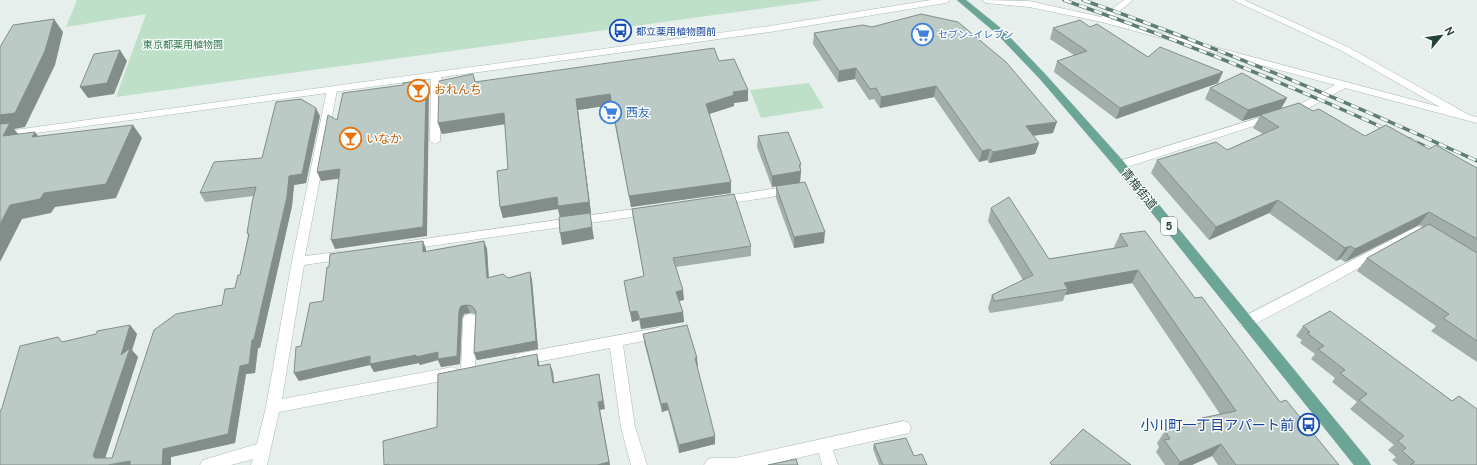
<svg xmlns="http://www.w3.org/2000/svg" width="1477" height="465" font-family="'DM Sans','Noto Sans JP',sans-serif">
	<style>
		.green { fill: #bfe0c8 }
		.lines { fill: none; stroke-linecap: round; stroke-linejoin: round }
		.lane-casing { stroke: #a8b8b2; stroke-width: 1 }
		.street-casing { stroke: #a8b8b2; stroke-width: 1 }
		.secondary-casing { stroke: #a4bbb3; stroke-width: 1 }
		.primary-casing { stroke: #c2cac8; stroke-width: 1 }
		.lane { fill: #fff; fill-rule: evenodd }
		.street { fill: #fff; fill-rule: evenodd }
		.secondary { fill: #fff; fill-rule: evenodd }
		.primary { fill: #6aa596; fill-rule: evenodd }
		.rail-casing { stroke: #5f7d75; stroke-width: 3.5 }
		.rail { stroke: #f7fbf9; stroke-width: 2.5; stroke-dasharray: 8; stroke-linecap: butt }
		.wall { fill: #a1aea9 }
		.shaded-wall { fill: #838d89 }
		.building { fill: #bbcac4; stroke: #838d89 }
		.labels { text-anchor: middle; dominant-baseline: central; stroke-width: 3; stroke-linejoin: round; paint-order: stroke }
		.far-transit-label { font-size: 10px; fill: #164399; stroke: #f7fbf9; text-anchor: start }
		.far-shop-label { font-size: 10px; fill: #366cbe; stroke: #f7fbf9; text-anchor: start }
		.far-park-label { font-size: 10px; fill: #2d7a4b; stroke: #f7fbf9 }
		.shield { fill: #f7fbf9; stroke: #637a73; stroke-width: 1 }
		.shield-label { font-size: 11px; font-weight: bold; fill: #24423a }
		.food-label { font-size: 12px; fill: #c56008; stroke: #f7fbf9; text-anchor: start }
		.shop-label { font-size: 12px; fill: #366cbe; stroke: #f7fbf9; text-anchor: start }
		.street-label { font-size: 12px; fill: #24423a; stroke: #f7fbf9 }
		.near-transit-label { font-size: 14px; fill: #164399; stroke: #f7fbf9; text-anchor: end }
	</style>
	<rect width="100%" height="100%" fill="#e6efeb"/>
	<!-- green -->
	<path class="green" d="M77,0h747l-708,97 30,-83 -80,13z
		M809,83l15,25 -63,10 -11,-28z"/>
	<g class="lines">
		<defs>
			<path id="lane" d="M436,72l5,3 -1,66 -5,3 -5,-3 1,-66z
				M1418,226l17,9 2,3 -2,3c-7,2 -11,-2 -17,-6l-97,54 -70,37 -5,1 -5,-1 -2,-4 2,-4z
				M470,314l5,1 2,4 -2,51 -2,4 -5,2 -5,-2 -2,-4 2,-51 2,-4z
				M904,421l5,2 2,5 -2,5 -76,17 5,15h-16l-3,-12 -52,12h-63l3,-5 5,-2h23z"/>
			<path id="street" d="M982,0l47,1 72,16 23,-17h9l-23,19 330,88 -98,-56 -109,-51h11l104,47 121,68 8,2v6l-132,-35 -40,22 -16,5 -5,-3 1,-2 12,-4 38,-21 -233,-63 -73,-15 -43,-4z
				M332,87l5,3 -32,166 40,-5 4,1 2,3 -2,3 -4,1 -41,6 -22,134 170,-32 5,2 2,4 -2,4 -5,2 -173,33 -12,53h-16l2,-6 -22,6h-31l3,-5 54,-16 9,-37 26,-146 35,-171z
				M1271,114l5,3 -1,2 -151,49h-8l-2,-3 2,-3z
				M792,186l4,1 2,3 -2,3 -77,12 -4,-1 -2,-3 2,-3 4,-1z
				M648,207l4,1 2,3 -2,3 -243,35 -4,-1 -2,-3 2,-3 4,-1z
				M658,328l5,1 2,4 -2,4 -40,8 12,82 12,38h-16l-10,-38 -11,-79 -89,17 -5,-2 -2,-4 2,-4 5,-2z"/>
			<path id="secondary" d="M931,0h19l-4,3 -176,29 -770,106v-6l770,-106z"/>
			<path id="primary" d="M957,0h9l37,30 43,45 78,87 244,298 3,5h-17l-238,-297 -76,-89 -43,-45z"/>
		</defs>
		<!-- lane casing -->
		<use href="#lane" class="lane-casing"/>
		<!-- street casing -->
		<use href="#street" class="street-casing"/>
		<!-- secondary casing -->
		<use href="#secondary" class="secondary-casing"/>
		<!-- primary casing -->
		<use href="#primary" class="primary-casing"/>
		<!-- lane -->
		<use href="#lane" class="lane"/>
		<!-- street -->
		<use href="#street" class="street"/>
		<!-- secondary -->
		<use href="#secondary" class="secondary"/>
		<!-- primary -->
		<use href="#primary" class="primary"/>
		<defs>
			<path id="rail" d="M1064,0c112,39 221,83 329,132
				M1083,0c134,47 265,102 394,161
				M1410,139l31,15"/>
		</defs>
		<!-- rail casing -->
		<use href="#rail" class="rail-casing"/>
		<!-- rail -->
		<use href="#rail" class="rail"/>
	</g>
	<!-- wall -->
	<path class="wall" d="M1090,27l58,30 70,26 -102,36 -62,-47 3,-11 17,-6 -24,-16 3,-11z
		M814,33l239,100 -20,3 6,7 -4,11 -46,9 -2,-3 -8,2 -45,-65 -54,11 -6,-9 -5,1 -14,-21 -17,3 -25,-38z
		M719,61l29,29v11l-14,2v3l-25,8 22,68v11l-100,14 -20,-102 -33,5 13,103 -31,4 -2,-8 -55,9 -3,-11 8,-38 -3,-45 -63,10 -4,-11 37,-41z
		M1210,88l77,10 -6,11 32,2 52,25 64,13 48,19v194l-46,-31 5,-5 -79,-55 10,-13 56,-31 -4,-2 -74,37 -5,-3 -4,2 -67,-48 -60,27 -58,-67 6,-13 70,-10 36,-16 -10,-6 7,-12 -18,5 -37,-22z
		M320,116l-14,67 -12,2 -2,21 -32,142h-2l-3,25 -9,1 -11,69 -64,14v8h-171l62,-123 34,-8 34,-9 7,9 -5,16 6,7 -33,101h7l123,-170 5,-13 8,-39 -1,-3 6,-37 -48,6 -5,-9 62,-35z
		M758,136l43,28 -1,18 24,61 -30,5 -18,-50v-12l-4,1 -15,-40z
		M991,208l58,51 65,-11v-1l6,-13 75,64 85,104 59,63h-121l-6,-9 -20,9h-27l-9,-13 3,-5 -2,-4 8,-12 33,-7 4,-6 18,-4 -88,-131 -67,12 -2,6 -73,12 -2,-5 4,-13 31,-15 -35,-59z
		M632,209l119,37v10l-75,11 8,33 -5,1 4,11 1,10 -43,7 -2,-9 -7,2 -8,-41 20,-5 -11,-58z
		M423,241l3,8v3l58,-11 3,8 2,28 19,1 22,-6 2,8 6,69 -61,11 -3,-7 2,-39 -6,-1 -6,1 -2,5 -2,45 -19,3 -3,-7 -18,5 -1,-2 -45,9 -4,-7 -71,16 -5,-8 7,-27z
		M1303,326l174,139h-79l-6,-5 4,-3 -8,-7 6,-5 -44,-36 7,-7 -25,-20 3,-4 -24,-19 4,-5 -15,-11 2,-3 -6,-4z
		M643,334l55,32h-1l18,78 -36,9 -11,-43 -6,2 -18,-70z
		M874,444l40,12 13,9h-48l-6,-16z"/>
	<!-- shaded-wall -->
	<path class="shaded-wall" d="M54,19l9,13 -8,33 -30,62 -11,2 7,8 -18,-1 -3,-6v-15z
		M120,50l7,11 -13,33 -26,4 -8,-11z
		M856,68l-1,11 -17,3 1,-11z
		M1223,72l-5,11 -102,36 4,-11z
		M425,80l4,15 -2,141 -92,13 -4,-9 94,-153z
		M936,86l-2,11 -54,11 1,-11z
		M748,90v11l-14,2v3l-28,9v-11l27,-12z
		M610,94l1,11 -33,5 13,103 -31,4 -2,-8 -55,9 -3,-11 57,-10 19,-98z
		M1287,98l-7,12 -38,11 6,-11z
		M316,108l4,8 -14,67 -12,2 -2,21 -32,142h-2l-3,25 -9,1 -11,69 -64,14v8h-9l1,-16 77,-83 12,-26 37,-164z
		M504,113l2,11 -64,10 -4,-11z
		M1057,122l-4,11 -31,4 4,-11z
		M133,125l9,13 -26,60 -61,9 -4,6 -29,6 -22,43v-38l10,-19 34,-12z
		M35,132l11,14 -14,-9z
		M1039,143l-4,11 -46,9 4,-11z
		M990,149l-3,11 -8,2 3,-11z
		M340,169l4,9 -23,3 -4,-9z
		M801,171l-1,12 -28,4v-11z
		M731,182v11l-100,14 -2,-11z
		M1278,200l-9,13 -60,27 7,-13z
		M1429,212l-10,13 -74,37 10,-13z
		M590,213l4,26 -32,6 -2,-12z
		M825,232l-1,11 -30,5v-11z
		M423,241l3,8v11l-3,-8z
		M484,241l3,8 2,37 -2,-8z
		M1350,246l-10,13 -4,2 9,-13z
		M1138,270l-6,13 -67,12 3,-6 -4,-6z
		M530,272l2,8 6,69 -61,11 -3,-7z
		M683,290l1,10 -7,1 -1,-9z
		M467,305l3,8 -6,1 -2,5 -2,45 -19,3 -3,-7 -18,5 -1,-2 -45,9 -4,-7 -71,16 -5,-8 167,-67z
		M637,311l2,9 -7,2 -2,-10z
		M683,312l1,10 -43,7 -1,-10z
		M130,325l7,9 -5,16 6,7 -35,108 -10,-9 28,-101z
		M537,354l2,8 1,12 -2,-8z
		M695,358h2l1,8h-3z
		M550,364l3,8 2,19 -2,-8z
		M599,374l6,35 -5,1 10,55h-13z
		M667,403l1,7 -6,2 -1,-8z
		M715,436v8l-36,9v-8z
		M1221,444l-9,12 -20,9h-14l2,-3z
		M130,461l5,4h-27z"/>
	<!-- building -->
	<path class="building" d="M921,14l37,8 48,40 51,60 -31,4 13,17 -46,9 -3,-3 -8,2 -46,-65 -55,11 -5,-9 -6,1 -14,-21 -17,3 -25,-38 49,-8 9,2z
		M54,19l-9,32 -30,62 -15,2v-68l13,-22z
		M1080,20l10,7 7,-3 51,33 12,-10 63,25 -103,36 -63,-47 30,-10 -34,-23z
		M714,48l5,13 15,-2 14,31 -15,2 1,3 -28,9 25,78 -102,14 -19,-102 -34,5 13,103 -31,4 -1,-9 -57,10 -3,-36 11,-2 -4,-56 -66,10 1,-42 34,-7 2,8z
		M120,50l-13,33 -27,4 14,-33z
		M1242,73l45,25 -39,12 -38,-22z
		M425,80v7l1,-1 -3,141 -92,13 9,-71 -23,3 11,-57 9,5 6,-27 60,-8v-2z
		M301,99l15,9 -14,66 -13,2 -2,21 -33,142 -2,1 -3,24 -9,2 -12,68 -65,15 -1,16h-32v-4l-22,4h-108v-54l2,-3 18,-62 38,-9 4,5 34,-8 1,-3 33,-6 -9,30 9,-7 -37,108 2,2h17l42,-128 22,-16 46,-9 3,-16 10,-1 3,-13h2l9,-41 -2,-1 5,-30 4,-16 -56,6 14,-31 48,-4 14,-56z
		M1299,103l14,8 6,-2 46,27 21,-11 43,24 7,-4 41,23v71l-48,-27 -74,37 -5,-3 -5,2 -67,-48 -62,27 -59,-67 59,-18 11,8 52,-23 -19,-12z
		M10,123l-7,13 32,-4 -3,5 101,-12 -27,59 -62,9 -4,6 -30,6 -10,19v-100z
		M788,132l13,32 -2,1 2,6 -29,5 -14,-40z
		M805,182l20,50 -31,5 -18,-51z
		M734,194l17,52 -78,12 10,32 -7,2 7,20 -43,7 -3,-8 -7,1 -6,-31 20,-5 -12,-67z
		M1009,197l40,62 79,-13 -8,-12 25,-3 50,67 7,-1 78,105 6,-2 53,65h-103l-15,-21 -41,18 -16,-22 6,-1 -5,-8 40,-9 -3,-4 34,-7 -98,-141 -74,13 4,6 -74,12 -2,-6 41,-20 -42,-67z
		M590,213l2,14 -32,6 -1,-16z
		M1429,224l48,29v88l-34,-23 6,-4 -82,-56z
		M423,241v11l61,-11 3,37 16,-4 5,4 22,-6 6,69 -62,12 2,-42 -4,-5 -5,-1 -6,1 -2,5 -2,45 -19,3v-7l-22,5v-2l-46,9v-8l-76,17 2,-26 5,-1 9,-43 13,-2 4,-34h2l1,-13z
		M1330,311l122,90 7,-5 18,13v56h-67l5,-3 -13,-11 4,-3 -8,-7 6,-5 -45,-36 8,-6 -27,-21 5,-3 -27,-21 6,-3 -17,-13 3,-1 -7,-6z
		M687,325l10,33h-2l20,78 -36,9 -12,-42 -6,1 -18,-70z
		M537,354l1,12 12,-2 3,19 46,-9 4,27 -5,1 11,60 -12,3h-208v-1l-5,1 -1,-24 54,-14 1,-53z
		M1083,429l48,36h-79l-2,-2z
		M906,438l8,18 8,-2 5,11h-44l-9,-21z
		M796,459l2,6h-30z"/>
	<!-- icons -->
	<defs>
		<symbol id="bus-ring" viewBox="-11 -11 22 22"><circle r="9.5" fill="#f7fbf9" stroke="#1a4fb4" stroke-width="1.5"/><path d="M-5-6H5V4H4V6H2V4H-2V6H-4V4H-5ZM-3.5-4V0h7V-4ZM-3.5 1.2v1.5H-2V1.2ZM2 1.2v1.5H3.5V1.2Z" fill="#1a4fb4"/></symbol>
		<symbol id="supermarket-ring" viewBox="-11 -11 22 22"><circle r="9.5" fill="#f7fbf9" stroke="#3f7fe0" stroke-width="1.5"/><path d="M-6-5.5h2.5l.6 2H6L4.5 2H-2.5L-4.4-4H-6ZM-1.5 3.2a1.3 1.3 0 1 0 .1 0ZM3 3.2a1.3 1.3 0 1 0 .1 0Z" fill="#3f7fe0"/></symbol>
		<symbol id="bar-ring" viewBox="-11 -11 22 22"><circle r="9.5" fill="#f7fbf9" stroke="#e8710a" stroke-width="1.5"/><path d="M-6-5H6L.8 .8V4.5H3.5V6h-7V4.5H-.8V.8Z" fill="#e8710a"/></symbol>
	</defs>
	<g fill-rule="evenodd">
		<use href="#bus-ring" x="608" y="18" width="25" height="25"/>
		<use href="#supermarket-ring" x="910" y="22" width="25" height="25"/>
		<use href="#bar-ring" x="406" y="78" width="25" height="25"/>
		<use href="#supermarket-ring" x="598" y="100" width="25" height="25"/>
		<use href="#bar-ring" x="338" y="126" width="25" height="25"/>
		<use href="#bus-ring" x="1296" y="412" width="25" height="25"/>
	</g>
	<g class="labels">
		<!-- far-transit labels -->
		<g class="far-transit-label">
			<text x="636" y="31">都立薬用植物園前</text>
		</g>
		<!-- far-shop labels -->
		<g class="far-shop-label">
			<text x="938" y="34">セブン-イレブン</text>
		</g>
		<!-- far-park labels -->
		<g class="far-park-label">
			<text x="183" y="44">東京都薬用植物園</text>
		</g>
		<!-- shield labels -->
		<rect class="shield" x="1161" y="217" width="16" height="18" rx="3"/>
		<g class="shield-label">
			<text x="1169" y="226">5</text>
		</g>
		<!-- food labels -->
		<g class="food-label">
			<text x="434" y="90">おれんち</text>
			<text x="366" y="139">いなか</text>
		</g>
		<!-- shop labels -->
		<g class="shop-label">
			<text x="626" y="113">西友</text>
		</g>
		<!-- street labels -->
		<g class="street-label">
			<text transform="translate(1139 189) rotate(51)">青梅街道</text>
		</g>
		<!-- near-transit labels -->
		<g class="near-transit-label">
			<text x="1294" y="425">小川町一丁目アパート前</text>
		</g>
	</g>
	<!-- north arrow -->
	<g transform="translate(1441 36) rotate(61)" stroke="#f7fbf9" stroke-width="3" paint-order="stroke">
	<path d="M0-3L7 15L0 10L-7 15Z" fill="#24423a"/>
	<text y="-6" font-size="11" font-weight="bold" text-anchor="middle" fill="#24423a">N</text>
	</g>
</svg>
